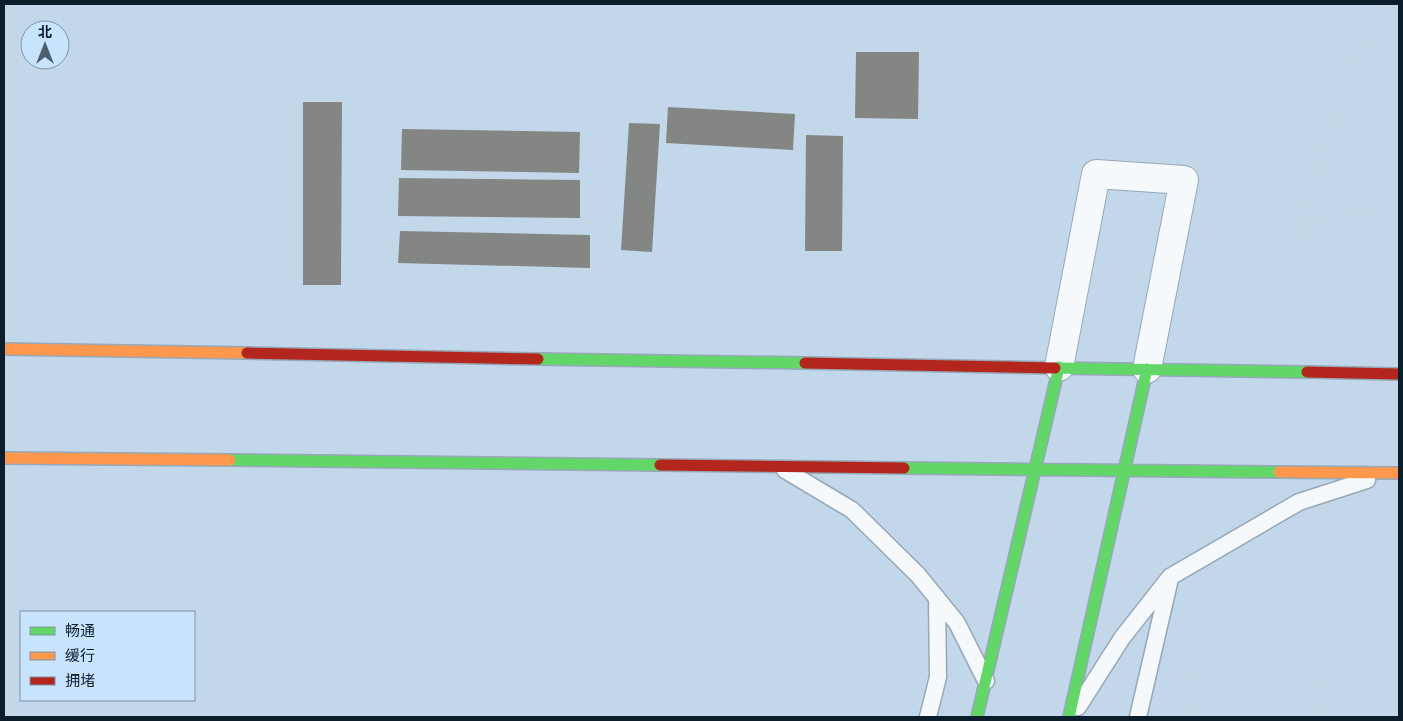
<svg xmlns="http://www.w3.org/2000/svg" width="1403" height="721" font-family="Manrope,'Noto Sans SC',sans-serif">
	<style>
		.building { fill: #848684 }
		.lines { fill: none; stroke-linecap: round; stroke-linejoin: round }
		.lane-casing { stroke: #96a8b7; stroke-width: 19 }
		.street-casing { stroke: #96a8b7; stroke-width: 30 }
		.fast-casing { stroke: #96a8b7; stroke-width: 14 }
		.slow-casing { stroke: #96a8b7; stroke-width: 14 }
		.jam-casing { stroke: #96a8b7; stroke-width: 14 }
		.path { stroke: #cfd5db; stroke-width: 3; stroke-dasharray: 2.5 4; stroke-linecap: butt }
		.lane { stroke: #f6f9fc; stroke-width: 16 }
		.street { stroke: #f6f9fc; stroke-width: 28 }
		.fast { stroke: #63d668; stroke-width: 11 }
		.slow { stroke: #ff974d; stroke-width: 11 }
		.jam { stroke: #b3261e; stroke-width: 11 }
	</style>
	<rect width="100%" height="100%" fill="#c2d7e9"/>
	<!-- building -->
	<path class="building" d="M856,52h63l-1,67 -63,-1z
		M303,102h39l-1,183h-38z
		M668,107l127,7 -2,36 -127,-7z
		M629,123l31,1 -8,128 -31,-2z
		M402,129l178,3 -1,41 -178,-3z
		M806,135l37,1 -1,115h-37z
		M399,178l181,2v38l-182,-2z
		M400,231l190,4v33l-192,-5z"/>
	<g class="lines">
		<defs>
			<path id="lane" d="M785,470l67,40 66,65 39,48 29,58
				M1078,707l44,-69 48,-61 129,-75 68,-22
				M928,717l10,-40 -1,-79
				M1138,717l31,-134"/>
			<path id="street" d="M1059,367l37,-193 88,6 -37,189"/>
			<path id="fast" d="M538,359l267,4
				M1055,368l252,4
				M230,460l430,5
				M904,468l375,4
				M977,717l82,-350
				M1069,717l78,-348"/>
			<path id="slow" d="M4,349l243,4
				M4,458l226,2
				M1279,472l120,1"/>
			<path id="jam" d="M247,353l291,6
				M805,363l250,5
				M1307,372l92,2
				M660,465l244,3"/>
		</defs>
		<!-- lane casing -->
		<use href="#lane" class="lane-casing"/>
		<!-- street casing -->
		<use href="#street" class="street-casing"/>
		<!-- fast casing -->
		<use href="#fast" class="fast-casing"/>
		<!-- slow casing -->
		<use href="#slow" class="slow-casing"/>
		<!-- jam casing -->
		<use href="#jam" class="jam-casing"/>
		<!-- path -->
		<path class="path" d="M1304,222l95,-17
			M1294,258l32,-114 29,-82 28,-58
			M1187,652l1,65
			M1309,660l15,57"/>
		<!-- lane -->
		<use href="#lane" class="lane"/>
		<!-- street -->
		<use href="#street" class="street"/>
		<!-- fast -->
		<use href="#fast" class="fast"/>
		<!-- slow -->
		<use href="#slow" class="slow"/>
		<!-- jam -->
		<use href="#jam" class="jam"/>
	</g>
	<!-- border -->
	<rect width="1403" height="721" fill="none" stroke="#0c1e2c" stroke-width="10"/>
	<!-- legend -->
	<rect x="20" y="611" width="175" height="90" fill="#c8e4fc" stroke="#7d95a9"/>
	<rect x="30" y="627" width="25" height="8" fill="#63d668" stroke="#7d95a9"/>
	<text x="65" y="636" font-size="15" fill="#0c1e2c">畅通</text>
	<rect x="30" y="652" width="25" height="8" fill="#ff974d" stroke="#7d95a9"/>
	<text x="65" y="661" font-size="15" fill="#0c1e2c">缓行</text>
	<rect x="30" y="677" width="25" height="8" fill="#b3261e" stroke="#7d95a9"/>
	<text x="65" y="686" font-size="15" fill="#0c1e2c">拥堵</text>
	<!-- north arrow -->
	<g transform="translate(45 45)"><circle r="24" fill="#c8e4fc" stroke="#7d95a9"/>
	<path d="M0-4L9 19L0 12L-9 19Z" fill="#4c5f6e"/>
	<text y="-8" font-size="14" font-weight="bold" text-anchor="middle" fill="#0c1e2c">北</text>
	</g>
</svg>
